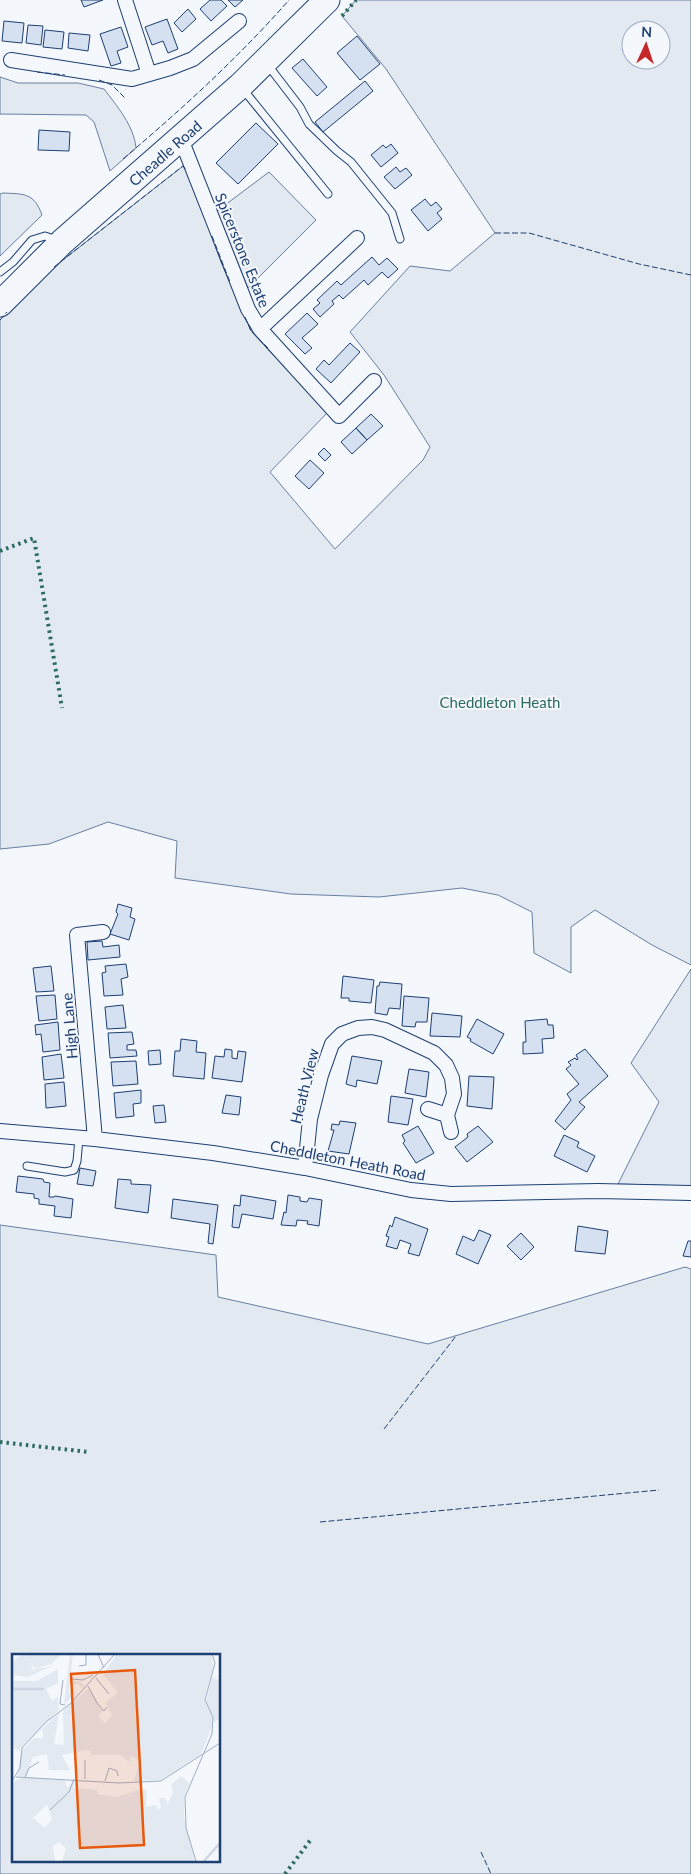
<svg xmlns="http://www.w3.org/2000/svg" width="691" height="1874" font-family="Lato,sans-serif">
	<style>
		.green { fill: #e3e9f0; stroke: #687fa3; fill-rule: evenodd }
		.building { fill: #d5e0f0; stroke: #1d3f73 }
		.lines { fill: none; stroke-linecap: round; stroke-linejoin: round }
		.lane-casing { stroke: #1d3f73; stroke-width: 9 }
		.street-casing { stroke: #1d3f73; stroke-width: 16 }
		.highway-casing { stroke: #1d3f73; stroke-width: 27 }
		.lane { stroke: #f4f7fb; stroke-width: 7 }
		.street { stroke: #f4f7fb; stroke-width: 14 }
		.highway { stroke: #f4f7fb; stroke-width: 25 }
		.hedge { stroke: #2c6c60; stroke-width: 4; stroke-dasharray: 2.5 4; stroke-linecap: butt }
		.fence { stroke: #1d3f73; stroke-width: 1; stroke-dasharray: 6 2.5; stroke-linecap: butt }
		.labels { text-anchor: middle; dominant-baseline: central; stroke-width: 4; stroke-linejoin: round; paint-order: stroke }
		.street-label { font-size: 15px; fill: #1d3f73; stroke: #f4f7fb }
		.park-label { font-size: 15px; fill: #2c6c60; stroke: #f4f7fb }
		.inset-river { fill: none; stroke: #cfd7e4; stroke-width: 2.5 }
		.inset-road { fill: none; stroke: #9eadc5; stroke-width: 1 }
		.view { fill: #e8590c; fill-opacity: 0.15; stroke: #e8590c; stroke-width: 2.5 }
		.inset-edge { fill: none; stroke: #1d3f73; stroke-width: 2.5 }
	</style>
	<rect width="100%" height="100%" fill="#f4f7fb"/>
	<!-- green -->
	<path class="green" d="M356,0h335v965l-39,-20 -57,-35 -24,17v46l-37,-20 -2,-41 -34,-17 -36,-7 -83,9 -88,-3 -116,-16 2,-37 -69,-19 -59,22 -49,5v-529l36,-39 147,-115 7,9 31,87 30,69 76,82 -57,59 65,77 88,-89 7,-13 -46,-72 -34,-43 60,-66 40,5 45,-38 -109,-164 -44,-53zM631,30h30v30h-30z
		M0,77l18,6h60l26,6c13,17 30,37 32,59l-26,23 -16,-49 -8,-7 -86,-1z
		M269,172l47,48 -68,68 -31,-77z
		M3,193c22,1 31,0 39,22l-42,41v-62z
		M691,969v217l-73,-2 41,-82 -28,-39z
		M0,1225l216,30 2,42 210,47 257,-77 6,2v605h-691zM14,1655h205v205h-205z"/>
	<!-- building -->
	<path class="building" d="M81,0h22l-19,7z
		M210,0h11l6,6 -16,15 -11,-12z
		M228,0h15l-8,7z
		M188,9l8,10 -14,13 -8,-9z
		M167,19l11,30 -10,4 -5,-12 -11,4 -7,-18z
		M4,21l20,2 -2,20 -20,-2z
		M28,25l15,1 -2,19 -15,-2z
		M121,27l7,20 -11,4 4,12 -10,3 -11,-32z
		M45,30l19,2 -2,17 -19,-2z
		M69,33l21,2 -2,16 -20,-3z
		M357,36l23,28 -20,16 -23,-27z
		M303,59l24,28 -10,9 -25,-28z
		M365,81l8,10 -50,41 -8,-10z
		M256,123l22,21 -40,40 -22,-21z
		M39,130l31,2 -1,19 -31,-1z
		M391,144l7,9 -17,14 -10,-12 12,-10 3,3z
		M396,167l4,5 6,-4 6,7 -17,14 -11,-12z
		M425,199l6,7 5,-4 6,7 -5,4 5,6 -14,12 -17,-21z
		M372,257l7,8 8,-7 11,11 -10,9 -6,-6 -14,13 -4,-5 -21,19 -4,-4 -7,6 2,3 -14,13 -7,-8 7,-6 -3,-3 20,-19 4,4z
		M307,313l11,11 -16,14 10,10 -7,6 -20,-20z
		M350,343l10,9 -29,31 -15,-14 8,-9 5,5z
		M371,414l12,12 -16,14 -11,-12z
		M356,428l11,12 -15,14 -11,-12z
		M324,448l7,7 -6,6 -7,-7z
		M310,460l14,13 -15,16 -14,-13z
		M118,904l14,4 -2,9 5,2 -6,21 -19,-6 8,-20 -2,-2z
		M102,941l1,6 16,-2 1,12 -32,3 -1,-18z
		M126,964l2,13 -7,2 2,16 -19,1 -2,-23 4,-1 -1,-6z
		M51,966l3,25 -18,1 -3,-24z
		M343,976l31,4 -3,23 -22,-2v-3h-8z
		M380,982l22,2 -2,25 -11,-1 -2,7 -12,-2 2,-27h2z
		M55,995l2,24 -18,2 -3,-25z
		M404,996l25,2 -2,24h-11l-1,5 -13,-1z
		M123,1005l3,23 -19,1 -2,-22z
		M432,1013l30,3 -2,21 -30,-1z
		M477,1019l27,15 -11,20 -23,-13 1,-2 -4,-2z
		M547,1019l1,6h5l1,13 -12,1 1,14 -20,1v-12h3l-1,-21z
		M58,1022l2,28 -17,2 -2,-18 -5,1 -1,-10z
		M132,1032l2,12 -7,1v5h9l1,6 -27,2 -2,-25z
		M181,1039l16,2 -1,11 10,1 -2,26 -31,-3 2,-25h5z
		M225,1049l7,1v8l5,1 1,-8 8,1 -4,30 -30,-4 3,-22 9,1z
		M585,1049l23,27 -29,26 6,5 -20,23 -10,-9 16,-21 -4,-6 12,-10 -13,-15 5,-4 -3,-3 7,-4 2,2 1,-1 -2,-4z
		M160,1050l1,14 -12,1 -1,-14z
		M61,1054l3,24 -20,2 -2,-23z
		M352,1056l30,5 -5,23 -20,-4 -1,7 -10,-3z
		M136,1061l2,23 -25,2 -2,-24z
		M409,1069l20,3 -3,25 -21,-4z
		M469,1076l25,1 -2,32 -25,-3z
		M64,1082l2,24 -20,2 -1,-24z
		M141,1090v13l-8,1 1,12 -18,2 -2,-25z
		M226,1095l15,2 -2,18 -17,-2z
		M391,1096l22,3 -5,26 -20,-3z
		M164,1105l2,17 -11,1 -2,-17z
		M340,1121l16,2 -7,31 -21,-3 6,-21h-3l1,-6 7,1z
		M418,1126l16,27 -18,10 -13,-20 2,-2 -3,-6z
		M478,1126l15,16 -26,20 -12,-15 13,-10 -1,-3z
		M564,1135l15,7 -2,5 18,9 -8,16 -33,-16z
		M80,1168l16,3 -3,15 -16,-2z
		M18,1176l25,3 1,3 6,1 -1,14h5l1,-1 18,3 -2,19 -17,-2 1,-10 -16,-2v-5l-5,-1v-4l-18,-2z
		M118,1179l13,1v4l20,1 -3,28 -33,-5z
		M241,1195l35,6 -3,18 -31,-5 -3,14 -7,-1 2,-22 6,1z
		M288,1195l12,2v4l7,1 2,-4 13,2 -3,26 -12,-2 1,-3 -11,-1 -1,6 -15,-1 3,-13 2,1z
		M173,1199l45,6 -5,39 -5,-1 2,-19 -39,-6z
		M395,1217l33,12 -9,27 -11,-3 3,-9 -11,-4 -3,9 -11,-3 3,-9 -3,-1 4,-11 2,2z
		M578,1226l30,5 -3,23 -30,-3z
		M479,1230l12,5 -13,29 -22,-10 7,-18 11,5z
		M521,1233l13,14 -13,13 -14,-14z
		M688,1241h3v16l-8,-1z"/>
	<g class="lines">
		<defs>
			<path id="lane" d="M267,64l33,43 9,17 28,27 14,11 41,51 8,26
				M242,88l86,106
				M0,272l13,-10 19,-22 13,-4 12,4
				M27,1166l38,6 9,-2 3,-9 2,-23"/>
			<path id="street" d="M125,0l24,74
				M11,60l121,19 38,-11 23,-9 46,-38
				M181,139l67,170 12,20 79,87 35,-35
				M260,329l97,-91
				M428,1109l19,6 4,17
				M0,1131l95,8 118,14 92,15 106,22 40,4 147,-3 93,2
				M95,1139l-18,-204 26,-3
				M305,1168l5,-49 11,-44 11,-31 10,-10 16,-6 14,-1 13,3 49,23 12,12 6,13 2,16 -7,21"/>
			<path id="highway" d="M0,304l62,-62 178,-156 87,-86"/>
		</defs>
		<!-- lane casing -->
		<use href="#lane" class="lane-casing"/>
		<!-- street casing -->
		<use href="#street" class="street-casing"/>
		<!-- highway casing -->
		<use href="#highway" class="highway-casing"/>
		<!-- lane -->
		<use href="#lane" class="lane"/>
		<!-- street -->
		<use href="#street" class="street"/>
		<!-- highway -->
		<use href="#highway" class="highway"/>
		<!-- hedge -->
		<path class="hedge" d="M342,16l14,-16
			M0,551l34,-13 28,170
			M0,1442l88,10
			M285,1874l27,-36"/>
		<!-- fence -->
		<path class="fence" d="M37,72l28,3
			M99,80l13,5 14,14
			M123,159c60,-51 114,-100 166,-159
			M495,233h34l110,31 52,11
			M212,236l18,46
			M54,267l129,-101 4,5
			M245,317l6,14 17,17
			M0,320l7,-8
			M384,1429l72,-93
			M320,1522l339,-32
			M481,1852l10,22"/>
	</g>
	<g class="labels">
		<!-- street labels -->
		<g class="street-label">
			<text transform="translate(165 153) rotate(-41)">Cheadle Road</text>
			<text transform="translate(243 250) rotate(68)">Spicerstone Estate</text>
			<text transform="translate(69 1026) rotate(-95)">High Lane</text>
			<text transform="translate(304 1086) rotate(-76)">Heath View</text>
			<text transform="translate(348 1160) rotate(11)">Cheddleton Heath Road</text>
		</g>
		<!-- park labels -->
		<g class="park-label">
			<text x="500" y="702">Cheddleton Heath</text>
		</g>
	</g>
	<!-- overview -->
	<g transform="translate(12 1654)">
		<rect width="208" height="208" fill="#f4f7fb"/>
		<path d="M13,0h37l-11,10 -16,5zM58,0h3l-3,26 11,2 3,4 -2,3 -3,-5 -10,1v8l7,1 -12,10zM105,0h94l2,13 -9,33 8,17v9l-11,28 -40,26 -27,1 6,-20 -9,-5 -2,6 -8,-7h-30v-4l-6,-1 -23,5 8,15h-21l-2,-16 -14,3 -6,19 -10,1 4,-25 13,-14h9v-8l-3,1 19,-18 -5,31 10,1 -1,-34 26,-23 14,23 -5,6 7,6 7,-8 -7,-12 13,-10 -15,-19zM10,1l7,4 4,11 19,-4 -24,11 -16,-2v-14zM46,15v14l-12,6 6,12 6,-4 1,13 -40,40 -7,-2v-67h25zM200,23l7,3v40l-5,2 -8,-19zM169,122l8,7 -5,14v21l11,43h-133l4,-13 -7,-6 -6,4 2,15h-43v-78l5,-3 8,-3 40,3 2,8 8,-8 -1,8 23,2 1,4 19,3 24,-8 6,2 -1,16 10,-2 2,5 3,-2 -2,-10h6l3,6 5,-12 -2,-7zM35,150l5,15 -7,9 -12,-10z" fill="#e3e9f0" fill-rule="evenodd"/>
		<path class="inset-river" d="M0,35h32M192,207l16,-18"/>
		<path class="inset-road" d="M86,0l6,14M67,12l7,-1v-11M84,24l13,16M60,25l11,1 10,-5M51,26l-3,24 5,1M76,32l9,17 7,8 3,-4M73,106v19M4,123l103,6 42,-2 59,-38M13,123l4,-9 10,-6M0,127l8,-13 2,-20 24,-26 24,-18 45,-50M93,127l4,-13 8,3 1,5M38,156l19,-18 5,-13M184,207l-10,-33 -1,-31 27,-63 1,-17 -8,-17 10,-37 -3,-9"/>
		<path class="view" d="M123,16l9,175 -64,3 -9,-174z"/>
		<rect width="208" height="208" class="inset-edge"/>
	</g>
	<!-- north arrow -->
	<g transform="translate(646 45) rotate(3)"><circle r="24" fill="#f4f7fb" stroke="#9eadc5"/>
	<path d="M0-4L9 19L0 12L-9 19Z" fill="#c62828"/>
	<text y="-8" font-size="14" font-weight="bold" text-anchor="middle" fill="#1d3f73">N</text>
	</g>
</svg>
